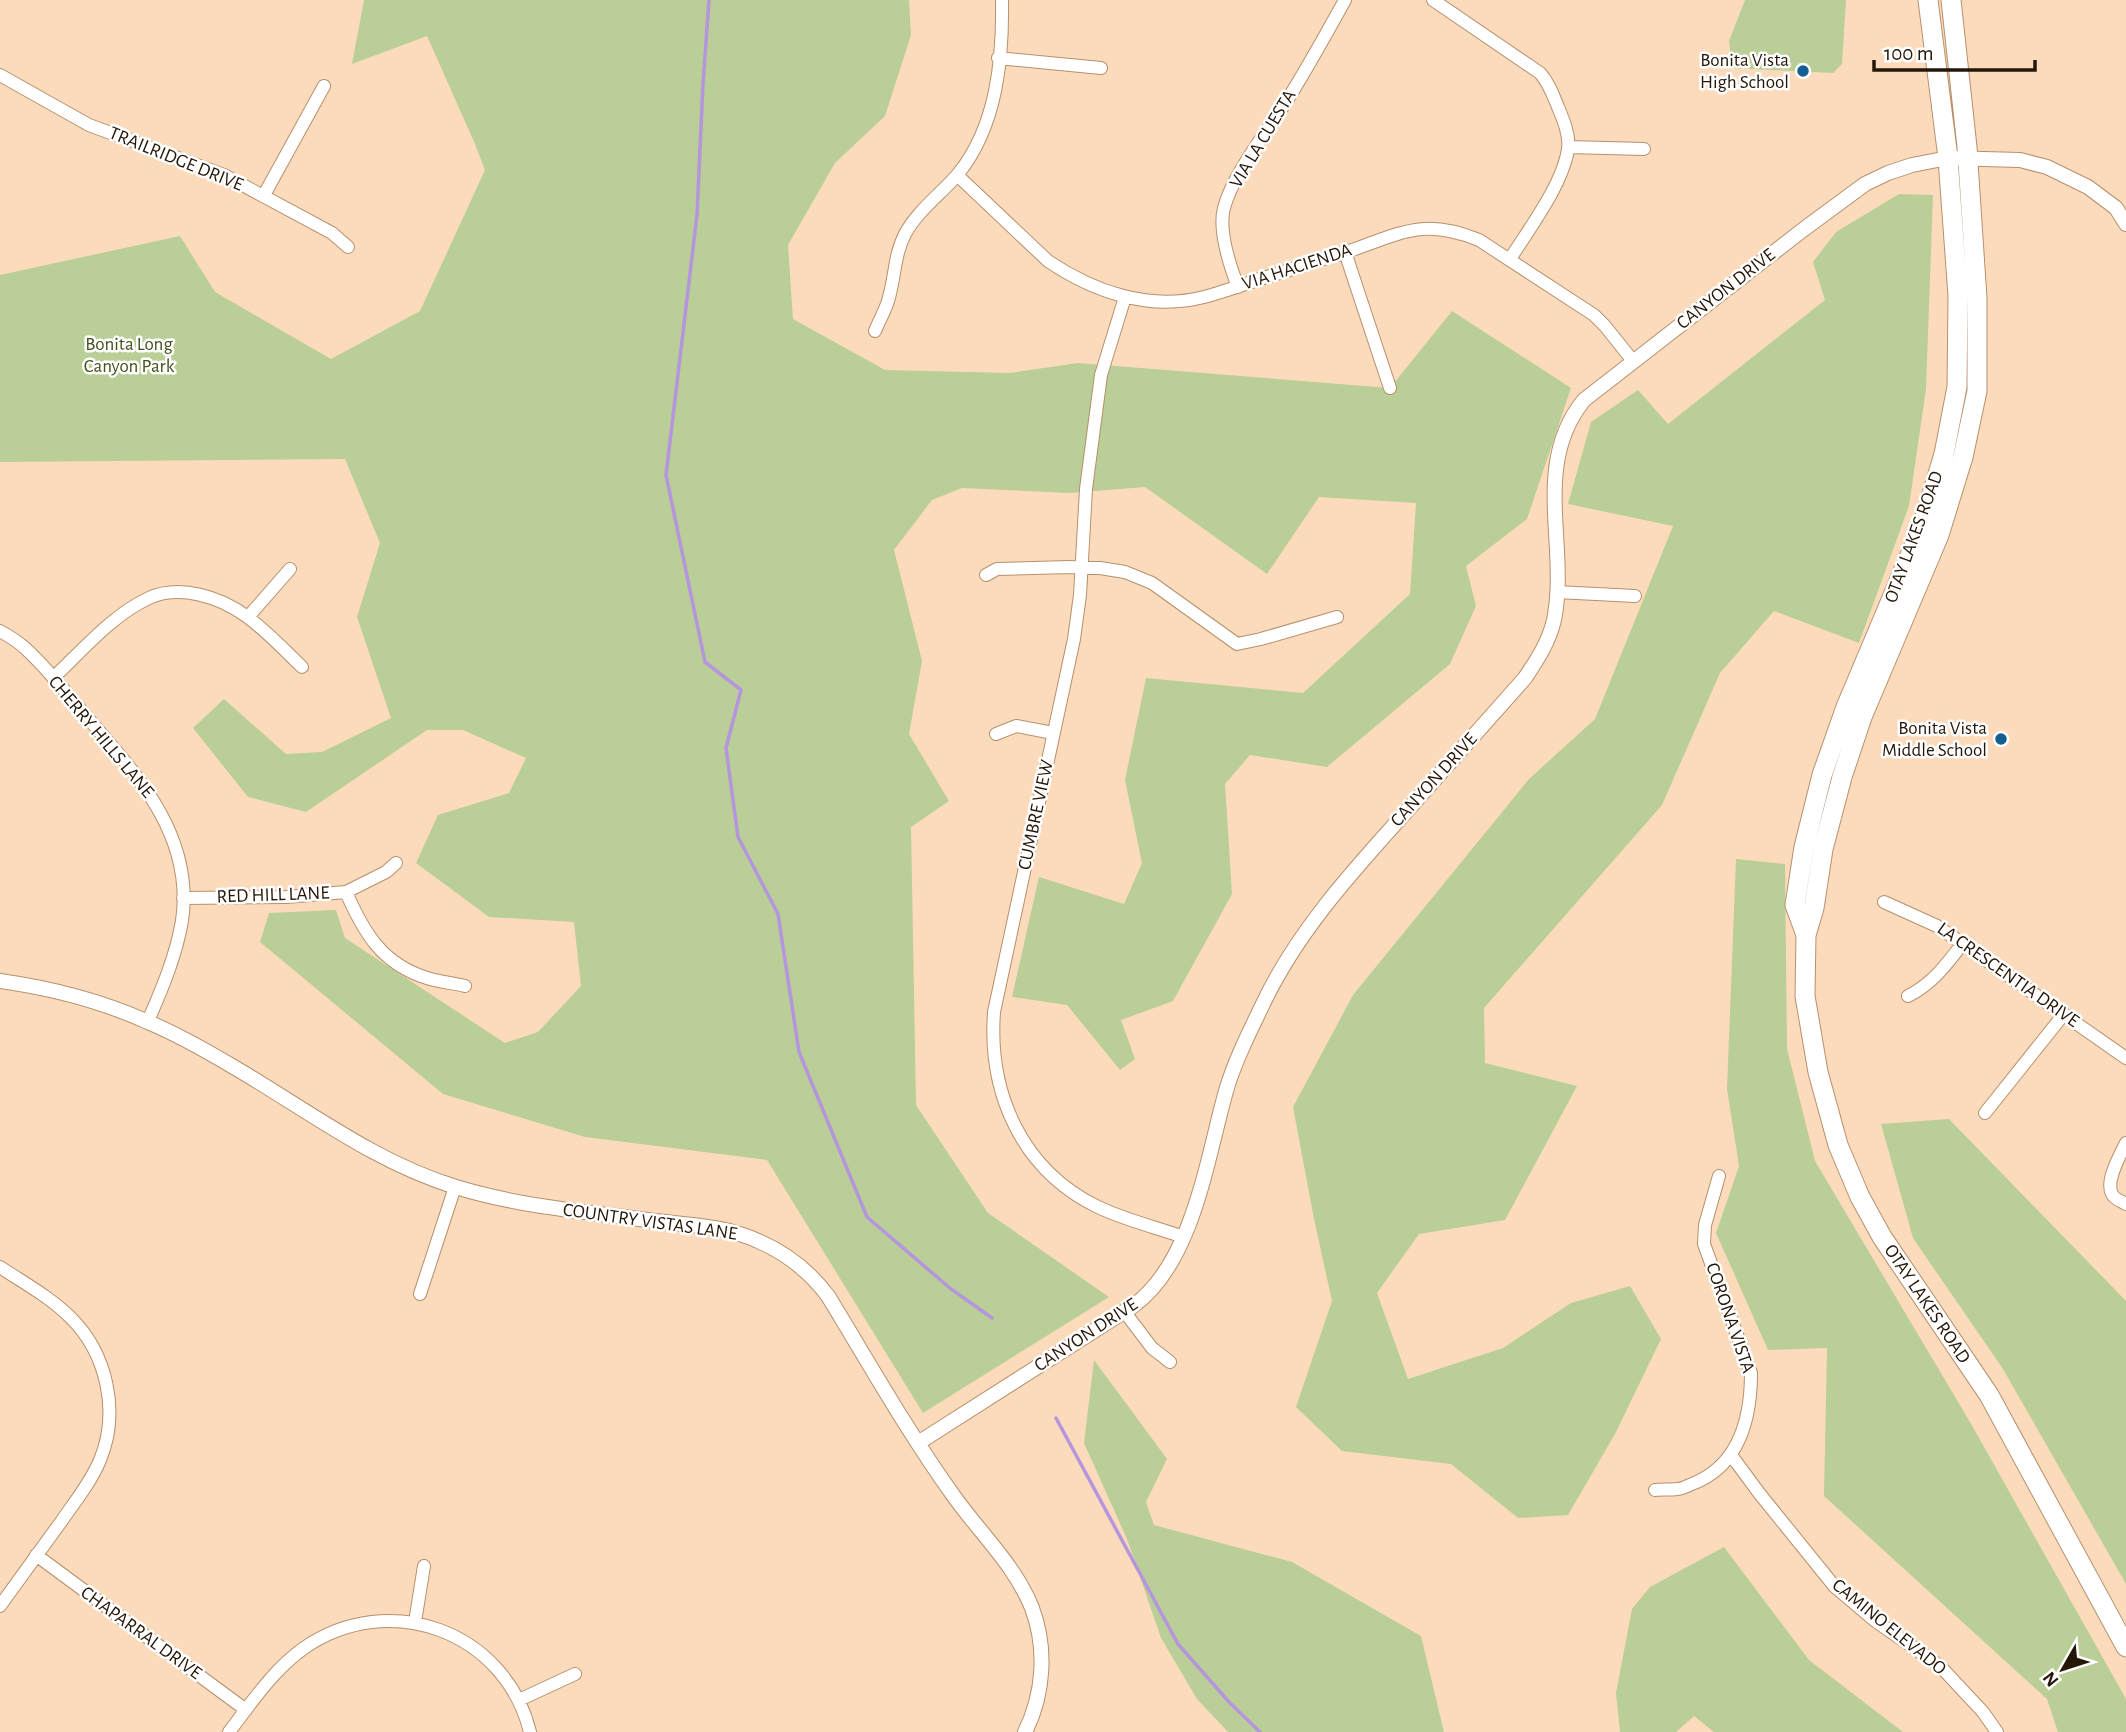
<svg xmlns="http://www.w3.org/2000/svg" width="2126" height="1732" font-family="'Alegreya Sans',sans-serif">
	<style>
		.green { fill: #bace97 }
		.lines { fill: none; stroke-linecap: round; stroke-linejoin: round }
		.stream { stroke: #b596dc; stroke-width: 3.5 }
		.minor-casing { stroke: #b6906c; stroke-width: 14 }
		.tertiary-casing { stroke: #b6906c; stroke-width: 16 }
		.primary-casing { stroke: #b6906c; stroke-width: 21 }
		.minor { stroke: #fff; stroke-width: 12 }
		.tertiary { stroke: #fff; stroke-width: 14 }
		.primary { stroke: #fff; stroke-width: 19 }
		.poi-dot { fill: #135f92; stroke: #fff; stroke-width: 2.5 }
		.labels { text-anchor: middle; dominant-baseline: central; stroke-width: 5; stroke-linejoin: round; paint-order: stroke }
		.poi-label { font-size: 19px; fill: #251708; stroke: #fff; text-anchor: end }
		.street-label { font-size: 19px; fill: #251708; stroke: #fff }
		.park-label { font-size: 19px; fill: #41521c; stroke: #fff }
	</style>
	<rect width="100%" height="100%" fill="#fcdbbc"/>
	<!-- green -->
	<path class="green" d="M364,0h545l2,35 -26,81 -50,47 -47,82 5,74 92,51 125,3 68,-10 312,25 62,-77 119,77 -44,131 -61,47 10,40 -26,58 -123,103 -77,-12 -25,29 7,110 -59,107 -52,19 14,39 -15,11 -53,-65 -55,-8 27,-120 85,27 18,-41 -17,-83 21,-102 157,15 107,-99 6,-91 -97,-6 -52,77 -122,-87 -76,6 -107,-5 -30,12 -38,50 28,111 -13,73 40,67 -38,26 5,278 72,108 121,84 -186,116 -156,-253 -182,-23 -142,-43 -183,-152 9,-29 67,-3 9,28 160,105 33,-11 43,-46 -7,-64 -85,-5 -73,-54 22,-48 71,-22 17,-35 -63,-28h-36l-121,82 -58,-15 -55,-69 31,-29 62,55 36,-2 69,-34 -34,-101 23,-74 -35,-84 -345,3v-187l180,-39 35,56 116,67 89,-48 65,-141 -10,-26 -48,-108 -75,28z
		M1745,0h101l-4,64 -9,9 -101,-5 -3,-27z
		M1899,194l34,1 -7,194 -17,117 -50,137 -85,-32 -54,62 -58,132 -178,203 1,55 92,23 -72,134 -86,14 -42,59 31,86 95,-31 68,-45 59,-17 31,53 -46,95 -47,81 -50,3 -67,-54 -109,-13 -46,-44 36,-106 -18,-82 -21,-112 60,-112 176,-216 66,-60 78,-193 -105,-22 23,-82 47,-32 30,34 157,-124 -12,-38 23,-30z
		M1736,859l49,5 2,185 28,112 155,261 156,277v33h-68l-11,-33 -223,-203 3,-148 -59,2 -52,-117 23,-67 -12,-77z
		M1949,1119l177,182v283l-123,-215 -90,-131 -32,-114z
		M1094,1360l73,99 -21,43 8,23 138,37 129,74 23,96h-216l-31,-33 -36,-61 -34,-99 -43,-96z
		M1724,1547l85,113 94,72h-189l-20,-16 -18,16h-56l-4,-39 16,-84 18,-22z"/>
	<g class="lines">
		<!-- stream -->
		<path class="stream" d="M709,0l-6,84 -6,131 -31,260 39,187 36,28 -15,58 12,89 40,77 21,138 68,165 84,72 41,29
			M1056,1418l122,226 51,58 31,30"/>
		<defs>
			<path id="minor" d="M1433,0l107,73c9,10 13,22 18,34 5,12 12,28 10,42 -5,35 -39,80 -58,110
				M998,58l103,10
				M0,75l89,50 135,50 108,58 16,14
				M1568,147l76,2
				M957,175l91,86c46,31 101,50 156,36 19,-5 38,-12 56,-18 31,-9 61,-19 92,-29 51,-18 73,-32 127,-10l115,75 11,11 28,35
				M264,195l60,-109
				M1345,252l45,136
				M1238,287c-8,-21 -20,-57 -14,-79 8,-32 43,-77 62,-106 21,-33 40,-68 59,-102
				M1125,297l-24,78 -15,114 -6,106 -6,44 -80,373c-6,82 28,158 104,195 27,13 57,20 86,30
				M875,331c4,-10 10,-20 13,-30 7,-22 6,-46 17,-67 13,-24 36,-40 53,-60 39,-48 45,-115 44,-174
				M986,575l11,-6 72,-2 31,1 25,4 27,11 85,61 24,-5 76,-22
				M1557,592l78,4
				M248,617l42,-48
				M0,631c9,5 19,11 26,18 25,23 45,50 67,75 49,56 101,116 89,197 -6,35 -20,68 -34,100
				M53,678c29,-27 59,-63 96,-80 31,-14 71,-1 97,18 20,14 38,34 56,51
				M996,734l20,-8 37,7
				M346,892c18,41 36,72 81,86 12,4 26,5 38,8
				M183,898l103,-1 60,-5 40,-20 10,-9
				M1884,902l53,24 189,132
				M1908,996c24,-12 39,-32 55,-53
				M1985,1113l79,-99
				M2126,1143c-6,12 -21,38 -14,51 2,5 9,7 14,10
				M0,1267c24,16 50,30 70,50 37,36 50,95 30,143 -9,22 -24,40 -37,59 -21,29 -42,58 -63,87
				M420,1294l35,-107
				M1124,1311l28,37 18,14
				M1731,1455l28,38 76,94 39,33 66,46 43,46 14,20
				M1655,1490c7,-1 15,0 22,-1 5,0 10,-3 15,-5 47,-18 59,-65 59,-111l-47,-129 1,-19 14,-49
				M36,1555l210,155
				M415,1622l9,-56
				M519,1700l56,-26
				M229,1732c23,-30 44,-62 75,-84 85,-59 201,-17 226,84"/>
			<path id="tertiary" d="M0,981c50,7 101,20 148,41 29,12 57,28 84,44 74,43 142,96 224,121 65,20 132,25 199,34 35,4 71,5 103,20 28,12 52,31 70,55 41,67 79,135 125,199 26,37 62,70 79,113 15,40 12,86 -7,124
				M918,1443l215,-137c60,-43 74,-148 93,-215 8,-28 22,-56 35,-83 34,-74 90,-135 144,-195 40,-45 80,-90 120,-135 12,-18 24,-36 29,-58 15,-74 -23,-155 30,-220l220,-171 61,-45 23,-11 24,-8 36,-7 72,2 27,7 41,20 28,21 10,16"/>
			<path id="primary" d="M1951,0l16,147 10,151v93l-14,66 -24,78 -77,182 -20,60 -19,72 -9,59 -8,27 -1,61 13,76 20,73 22,52 22,40 107,158 137,252
				M1806,935l-11,-30 9,-58 18,-72 24,-68 76,-180 22,-73 13,-67 1,-91 -10,-138 -20,-158"/>
		</defs>
		<!-- minor casing -->
		<use href="#minor" class="minor-casing"/>
		<!-- tertiary casing -->
		<use href="#tertiary" class="tertiary-casing"/>
		<!-- primary casing -->
		<use href="#primary" class="primary-casing"/>
		<!-- minor -->
		<use href="#minor" class="minor"/>
		<!-- tertiary -->
		<use href="#tertiary" class="tertiary"/>
		<!-- primary -->
		<use href="#primary" class="primary"/>
	</g>
	<!-- markers -->
	<g class="poi-dot">
		<circle cx="1803" cy="71" r="7"/>
		<circle cx="2001" cy="739" r="7"/>
	</g>
	<g class="labels">
		<!-- poi labels -->
		<g class="poi-label">
			<text x="1789" y="60">Bonita Vista<tspan x="1789" dy="22">High School</tspan></text>
			<text x="1987" y="728">Bonita Vista<tspan x="1987" dy="22">Middle School</tspan></text>
		</g>
		<!-- street labels -->
		<g class="street-label">
			<text transform="translate(1263 139) rotate(-59)">VIA LA CUESTA</text>
			<text transform="translate(176 159) rotate(22)">TRAILRIDGE DRIVE</text>
			<text transform="translate(1297 267) rotate(-18)">VIA HACIENDA</text>
			<text transform="translate(1726 289) rotate(-38)">CANYON DRIVE</text>
			<text transform="translate(1914 537) rotate(-70)">OTAY LAKES ROAD</text>
			<text transform="translate(101 737) rotate(50)">CHERRY HILLS LANE</text>
			<text transform="translate(1434 780) rotate(-48)">CANYON DRIVE</text>
			<text transform="translate(1036 815) rotate(-78)">CUMBRE VIEW</text>
			<text transform="translate(273 895) rotate(-2)">RED HILL LANE</text>
			<text transform="translate(2008 975) rotate(35)">LA CRESCENTIA DRIVE</text>
			<text transform="translate(650 1222) rotate(8)">COUNTRY VISTAS LANE</text>
			<text transform="translate(1927 1304) rotate(56)">OTAY LAKES ROAD</text>
			<text transform="translate(1730 1318) rotate(71)">CORONA VISTA</text>
			<text transform="translate(1086 1335) rotate(-33)">CANYON DRIVE</text>
			<text transform="translate(1889 1627) rotate(39)">CAMINO ELEVADO</text>
			<text transform="translate(141 1633) rotate(36)">CHAPARRAL DRIVE</text>
		</g>
		<!-- park labels -->
		<g class="park-label">
			<text x="129" y="344">Bonita Long<tspan x="129" dy="22">Canyon Park</tspan></text>
		</g>
	</g>
	<!-- north arrow -->
	<g transform="translate(2063 1669) rotate(231)" stroke="#ffffff" stroke-width="5" paint-order="stroke">
	<path d="M0-5L12 26L0 18L-12 26Z" fill="#251708"/>
	<text y="-10" font-size="19" font-weight="bold" text-anchor="middle" fill="#251708">N</text>
	</g>
	<!-- scale -->
	<path d="M1874 60v10h161v-10" fill="none" stroke="#251708" stroke-width="3.5"/>
	<text x="1884" y="60" font-size="21" fill="#251708" stroke="#ffffff" stroke-width="5" paint-order="stroke">100 m</text>
</svg>
